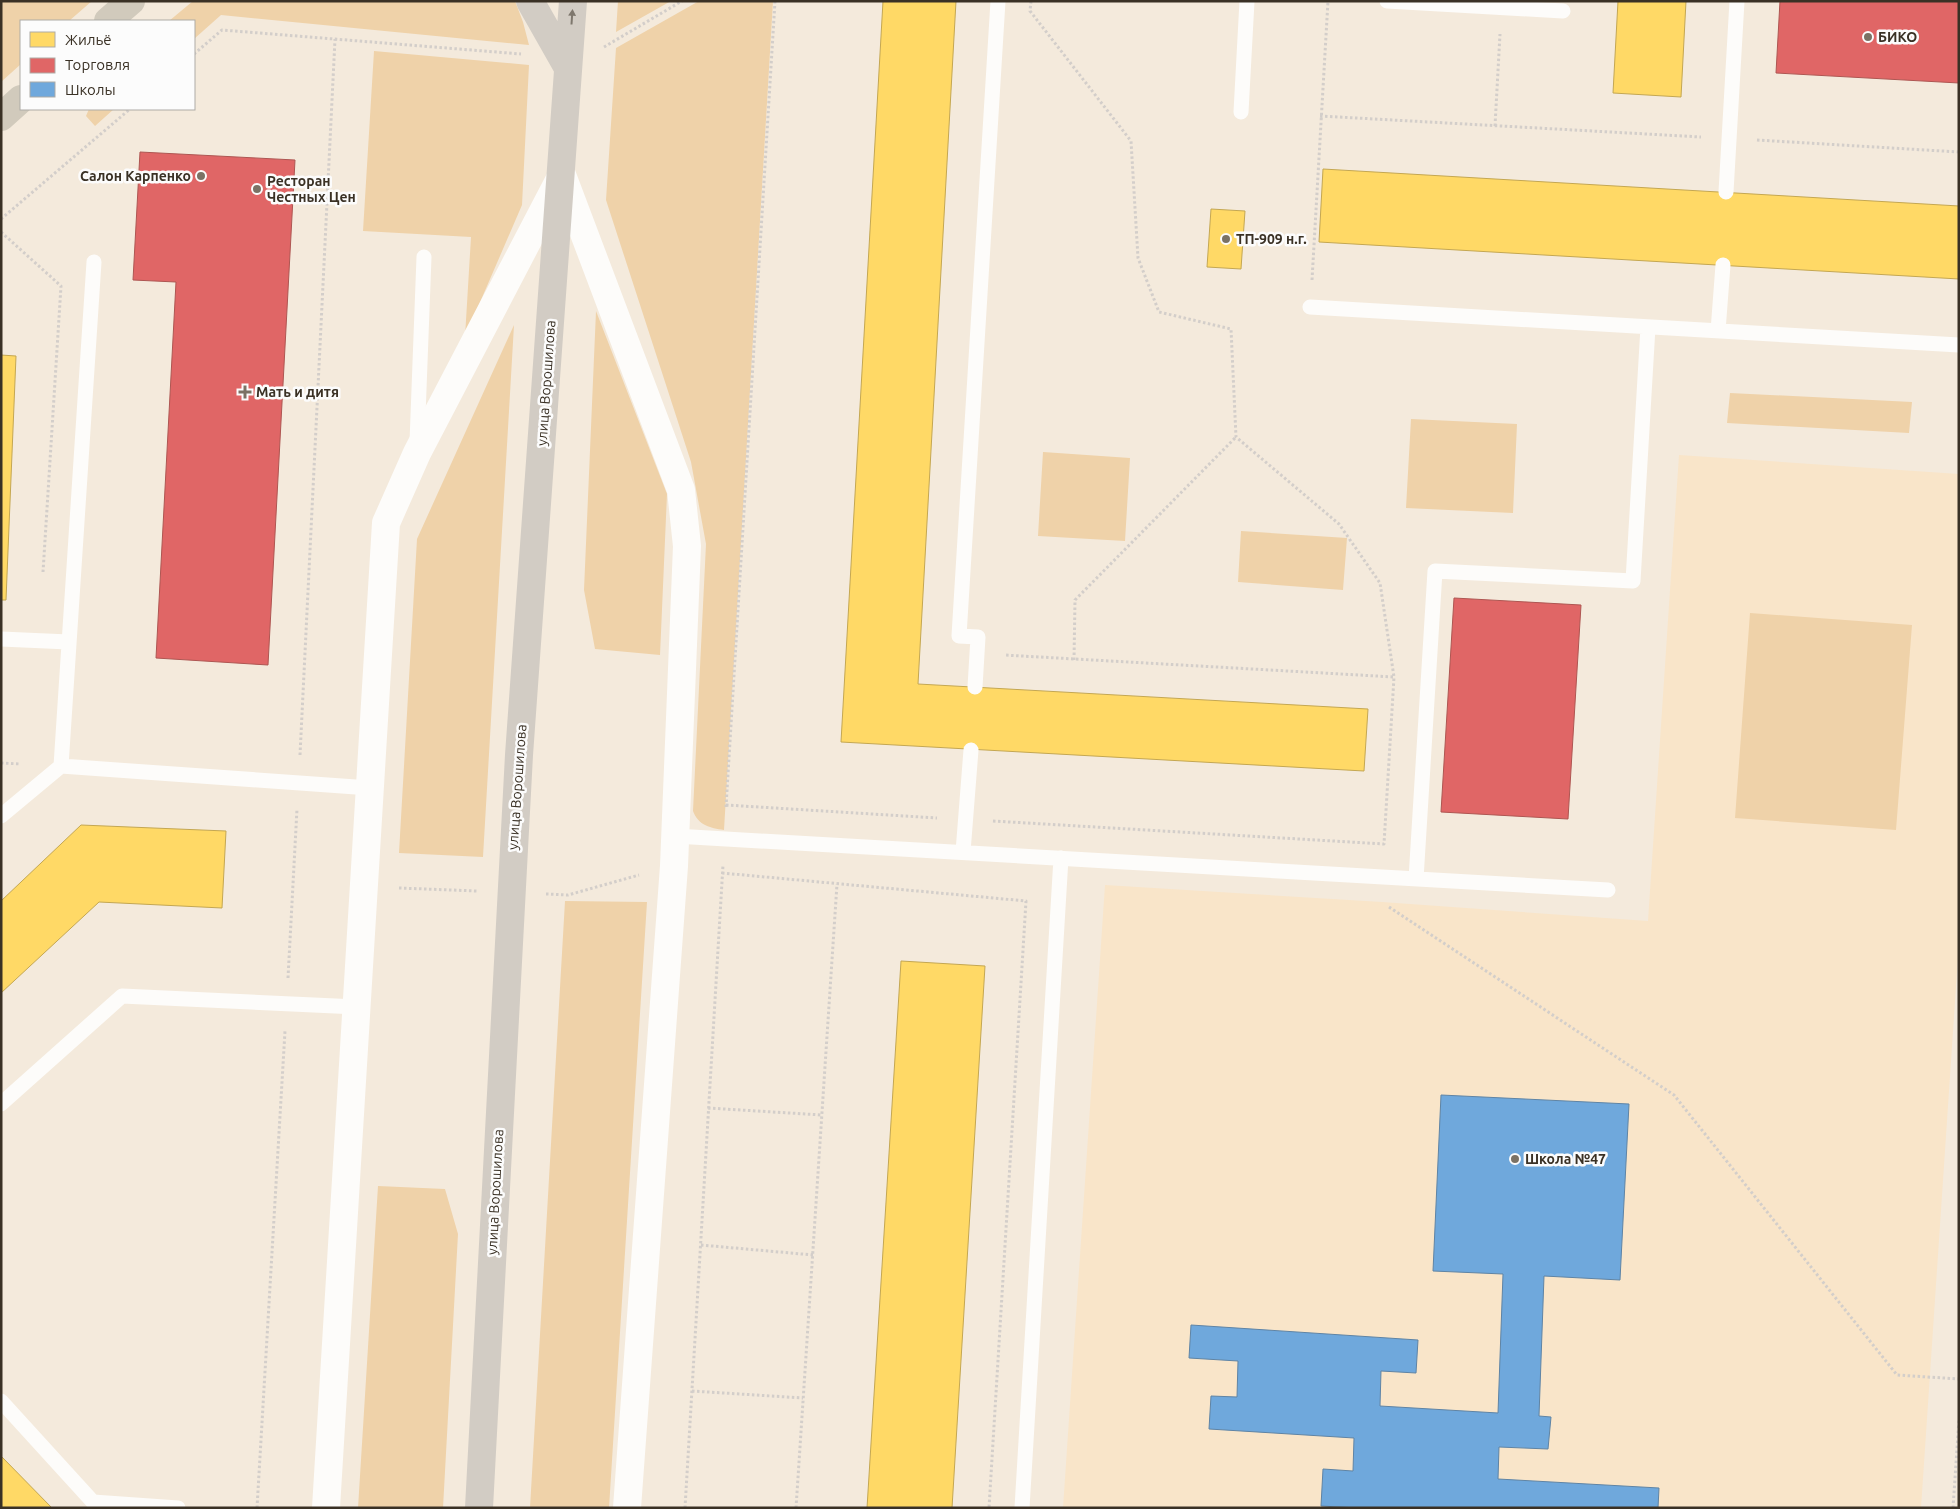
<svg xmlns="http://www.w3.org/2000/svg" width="1960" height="1509" font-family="Ubuntu,sans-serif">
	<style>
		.built { fill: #f9e5c9 }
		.green { fill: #efd2a9 }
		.homes { fill: #ffd966; stroke: #c4a752 }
		.shops { fill: #e06666; stroke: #ae5652 }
		.schools { fill: #6fa8dc; stroke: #5f84a5 }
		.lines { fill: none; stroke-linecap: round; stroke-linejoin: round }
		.path { stroke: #d3ceca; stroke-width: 3; stroke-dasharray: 2.5 2.5; stroke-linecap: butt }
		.lane { stroke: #fdfcfa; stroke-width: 15 }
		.street { stroke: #fdfcfa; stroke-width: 28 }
		.secondary { stroke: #d2ccc4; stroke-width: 28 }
		.primary { stroke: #d1cabc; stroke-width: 28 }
		.oneway { fill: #7e776d }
		.poi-dot { fill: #7b7265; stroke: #fcfcfc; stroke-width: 2 }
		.labels { text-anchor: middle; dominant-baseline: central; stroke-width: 5; stroke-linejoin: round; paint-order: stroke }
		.poi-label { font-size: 14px; font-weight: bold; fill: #3a3125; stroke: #fcfcfc; text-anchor: start }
		.street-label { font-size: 14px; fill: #3a3125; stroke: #fcfcfc }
	</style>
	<rect width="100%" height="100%" fill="#f4eadc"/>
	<!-- built -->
	<path class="built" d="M1679,455l280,19v468l-38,566h-858l42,-623 277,17 266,19z"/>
	<!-- green -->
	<path class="green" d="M1,1h91l-23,20h-48v43l-20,18z
		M193,1h322l8,21 6,23 -308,-30 -27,24v-18h-25z
		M618,1h53l-55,31z
		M699,1h74l-49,829c-14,-2 -26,-5 -31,-19l13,-267 -15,-82 -85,-262 10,-152z
		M374,51l155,14 -7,140 -57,132 6,-100 -108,-6z
		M89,109h25l-19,17 -9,-10z
		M596,311l71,183 -7,161 -65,-6 -11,-59z
		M514,325l-31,532 -84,-4 18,-314z
		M1730,393l182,9 -3,31 -182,-10z
		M1411,419l106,5 -4,89 -107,-5z
		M1043,452l87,6 -5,83 -87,-5z
		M1241,531l106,7 -4,52 -105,-8z
		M1750,613l162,12 -16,205 -161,-12z
		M565,901l82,1 -38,606h-79z
		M378,1186l67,3 13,45 -15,274h-85z"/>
	<!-- homes -->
	<path class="homes" d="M883,1h73l-38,683 450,25 -4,62 -523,-29z
		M1618,1h68l-5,96 -68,-4z
		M1323,169l636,37v73l-640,-37z
		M1211,209l34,2 -4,58 -34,-2z
		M1,355l15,1 -10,244h-5z
		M81,825l145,6 -4,77 -123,-6 -98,91v-92z
		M901,961l84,5 -33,542h-85z
		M1,1456l51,52h-51z"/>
	<!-- shops -->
	<path class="shops" d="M1780,1h179v82l-183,-10z
		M140,152l155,8 -27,505 -112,-7 20,-376 -43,-2z
		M1454,598l127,7 -13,214 -127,-7z"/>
	<!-- schools -->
	<path class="schools" d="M1441,1095l188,9 -9,176 -76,-4 -5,140 12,1 -3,32 -49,-2 -1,32 161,9 -1,20h-300l-37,-2 2,-37 30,2 1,-33 -145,-9 2,-33 26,1 1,-36 -49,-3 2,-33 227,15 -2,33 -35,-2 -1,35 118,7 5,-139 -70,-3z"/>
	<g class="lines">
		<!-- path -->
		<path class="path" d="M1031,1l-1,10 101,130 7,117 21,54 72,17 5,108 103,87 41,59 14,94
			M604,47l78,-46
			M194,54l28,-24 299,24
			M1320,116l381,21
			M1495,126l5,-92
			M1757,140l202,12
			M1,219l129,-110
			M1,232l60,54 -18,286
			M1312,280l16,-279
			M1074,660l1,-60 161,-163
			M300,755l35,-716
			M1,763l20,1
			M726,805l211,13
			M726,807l49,-806
			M993,821l391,23 10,-167 -390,-22
			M722,873l304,28 -37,607
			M399,888l78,3
			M546,894l22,1 71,-20
			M1389,907l285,188 223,280 62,4
			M288,978l9,-169
			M708,1108l114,7
			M701,1245l112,10
			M692,1391l111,7
			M257,1508l28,-477
			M685,1508l38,-643
			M796,1508l41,-624
			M1953,1508l6,-89"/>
		<!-- lane -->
		<path class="lane" d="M1387,1l176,10
			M1241,112l6,-111
			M1726,192l11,-191
			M1310,307l649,38
			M1718,331l5,-66
			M417,442l7,-185
			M1,639l68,3
			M975,687l3,-50 -19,-1 39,-635
			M61,766l33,-504
			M1,816l60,-50 309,22
			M675,836l933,54
			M963,852l8,-102
			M1416,879l19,-308 198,10 15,-254
			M1,1104l121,-108 235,11
			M1,1401l92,101 85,6
			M1022,1508l39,-650"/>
		<!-- street -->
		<path class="street" d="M562,175l119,315 6,56 -13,320 -47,642
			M326,1508l60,-985 31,-70 145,-278"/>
		<!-- secondary -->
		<path class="secondary" d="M530,1l38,67
			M479,1508l40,-753 54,-754"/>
		<!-- primary -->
		<path class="primary" d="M108,21l23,-20
			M1,117l20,-18"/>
	</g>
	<!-- one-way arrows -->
	<defs><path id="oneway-solid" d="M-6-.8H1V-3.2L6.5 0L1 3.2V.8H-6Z" transform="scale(1.25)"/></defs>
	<use class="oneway" href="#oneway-solid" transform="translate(572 17) rotate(-86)"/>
	<!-- markers -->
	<g class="poi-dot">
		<circle cx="1868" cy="37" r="5"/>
		<circle cx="201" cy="176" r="5"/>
		<circle cx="257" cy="189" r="5"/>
		<circle cx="1226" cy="239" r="5"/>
		<path d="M242.5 384.5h5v5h5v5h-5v5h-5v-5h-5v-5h5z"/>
		<circle cx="1515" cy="1159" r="5"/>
	</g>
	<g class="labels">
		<!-- poi labels -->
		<g class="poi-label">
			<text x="1878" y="37">БИКО</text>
			<text x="191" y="176" text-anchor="end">Салон Карпенко</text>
			<text x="267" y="181">Ресторан<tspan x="267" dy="16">Честных Цен</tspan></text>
			<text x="1236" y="239">ТП-909 н.г.</text>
			<text x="256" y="392">Мать и дитя</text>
			<text x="1525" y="1159">Школа №47</text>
		</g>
		<!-- street labels -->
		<g class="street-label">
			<text transform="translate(546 383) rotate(-86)">улица Ворошилова</text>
			<text transform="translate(517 787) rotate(-86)">улица Ворошилова</text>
			<text transform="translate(495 1192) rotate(-87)">улица Ворошилова</text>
		</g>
	</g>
	<!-- border -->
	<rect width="1960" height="1509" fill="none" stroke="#3a3125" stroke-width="5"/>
	<!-- legend -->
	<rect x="20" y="20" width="175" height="90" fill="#fcfcfc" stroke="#aeaba6"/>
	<rect x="30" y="32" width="25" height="15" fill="#ffd966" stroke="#aeaba6"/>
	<text x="65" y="45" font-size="15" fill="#3a3125">Жильё</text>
	<rect x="30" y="58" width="25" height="15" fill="#e06666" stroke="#aeaba6"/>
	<text x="65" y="70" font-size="15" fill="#3a3125">Торговля</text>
	<rect x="30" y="82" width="25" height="15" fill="#6fa8dc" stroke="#aeaba6"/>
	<text x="65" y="95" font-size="15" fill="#3a3125">Школы</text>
</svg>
